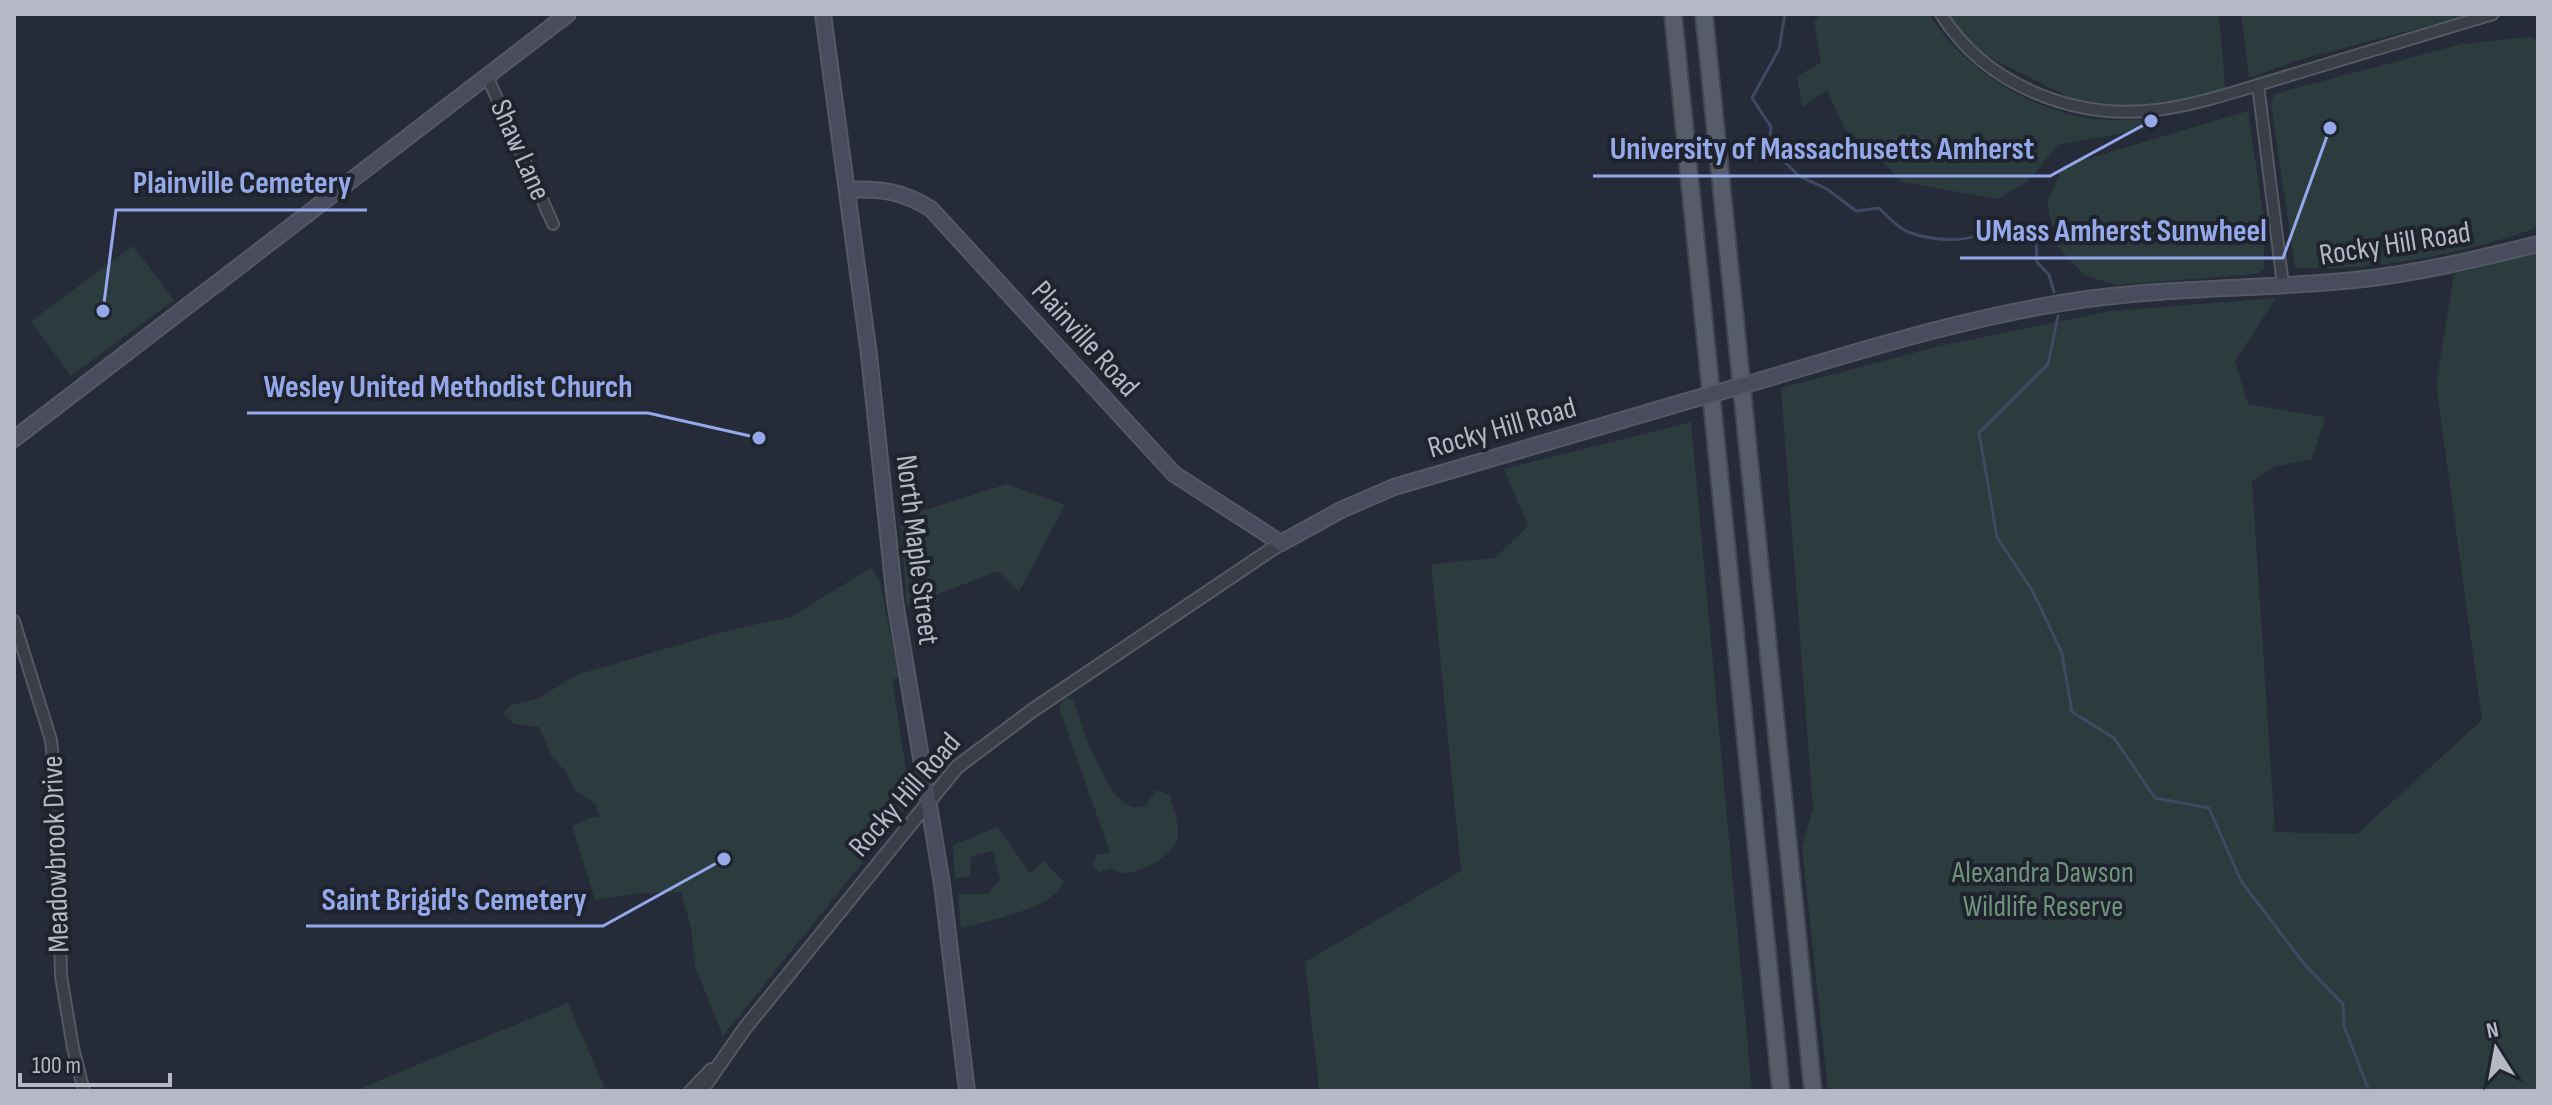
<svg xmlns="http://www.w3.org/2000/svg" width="2552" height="1105" font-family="'Sofia Sans Condensed',sans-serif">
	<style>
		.green { fill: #2c3b3e }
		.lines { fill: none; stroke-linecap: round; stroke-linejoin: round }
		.stream { stroke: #3f4962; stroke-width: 3 }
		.minor-casing { stroke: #545964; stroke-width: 14 }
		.tertiary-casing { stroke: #545964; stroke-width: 16 }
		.secondary-casing { stroke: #545964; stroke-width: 18 }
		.primary-casing { stroke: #424752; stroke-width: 20 }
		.minor { stroke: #393e49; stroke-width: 10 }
		.tertiary { stroke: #393e49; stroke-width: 12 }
		.secondary { stroke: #484c5c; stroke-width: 14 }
		.primary { stroke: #575c69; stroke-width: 16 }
		.secondary-bridge-casing { stroke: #545964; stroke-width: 18; stroke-linecap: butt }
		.secondary-bridge { stroke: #484c5c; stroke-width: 14 }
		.labels { text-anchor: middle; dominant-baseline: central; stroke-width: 8; stroke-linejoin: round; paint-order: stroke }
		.street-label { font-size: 30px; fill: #b5b9c5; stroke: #1e232e }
		.park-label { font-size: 30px; fill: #6f937c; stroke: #1e232e }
		.leader { fill: none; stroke: #95a9ea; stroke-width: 3 }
		.callout-dot { fill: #95a9ea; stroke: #1e232e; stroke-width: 3 }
		.callout-label { font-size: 32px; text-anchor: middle; font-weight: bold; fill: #95a9ea; stroke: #1e232e; stroke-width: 8; stroke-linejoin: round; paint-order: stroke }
	</style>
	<rect width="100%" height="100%" fill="#262b39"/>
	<!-- green -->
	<path class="green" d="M1821,14h108c32,52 93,91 152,103 23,5 51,2 75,2l-6,9 -92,17 -31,37 -30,17 -94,-17 -39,-39 -18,-12 -19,-41 -25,17 -5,-31 24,-13 -7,-42z
		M1950,14h269l7,81 -129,16 -132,-66z
		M2241,14h231l-173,46 -50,18z
		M2529,37l9,4v186c-77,28 -162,44 -243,41l-24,-164 3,-10 188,-50z
		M2248,111l16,110v48l-7,5 -142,11 -31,-10 -27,-29 -10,-44 16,-36z
		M133,246l41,54 -103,76 -40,-55z
		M2538,253v838h-710l-26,-244 11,-38 -32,-421 159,-42 171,-35 165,-13 -41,63 13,43 77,13 -13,42 -38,8 -22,14 23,351 82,2 125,-114 -46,-336 18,-110z
		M1691,422l61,669h-433l-14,-129 156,-91 -30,-307 64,-6 33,-32 -24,-57z
		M1007,484l58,21 -46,87 -21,-21 -91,35 -7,-88z
		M872,567l8,15 19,95 -7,3 19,122 -188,234 -28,-70 -4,-39 -10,-35 -41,1 -45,7 -23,-74 23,-10 5,2 -4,-13 -21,-15 -9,-18 -14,-15 -13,-30 -25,-3 -11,-10 8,-9 28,-7 37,-23 154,-45 61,-13z
		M1066,698l8,3c7,23 33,101 59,106 5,1 9,-1 13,-2l10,-15 14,5c3,13 11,31 7,45 -4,16 -38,34 -54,33 -4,0 -8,-3 -12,-5l-11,4 -7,-6 3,-11 14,-3 -45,-127 -6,-20z
		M998,827l32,46 14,-12 19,20c-4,27 -77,40 -102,47l-3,-34h30l12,-14 -7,-29 -22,5 -1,20 -15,3 -2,-34z
		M568,1003l38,88h-252z"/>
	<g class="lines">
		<!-- stream -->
		<path class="stream" d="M1785,14l-6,35 -27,49 19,29 -2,19 30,30 28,13 29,22 23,-3c8,8 19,20 29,24 26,9 63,13 83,-5l23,1 22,14 1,20 12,13 5,17
			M2058,316l-10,48 -69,69 18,104 35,53 30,63 10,59 42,26 41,60 54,10 32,73 64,84 38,39 1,22 25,65"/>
		<defs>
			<path id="minor" d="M1941,14c44,71 133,106 215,96 34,-4 69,-15 102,-25
				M487,76l66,148
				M2283,285l-25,-200 235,-71
				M14,621l37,119 6,58 4,178 12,72 11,43
				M690,1091l21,-22"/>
			<path id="tertiary" d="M701,1091l44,-63 212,-261 76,-57 248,-167"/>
			<path id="secondary" d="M823,14l46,341 26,246 47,283 25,207
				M847,190c32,-2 56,1 84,19l243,265 107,69 60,-33 53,-23 300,-88
				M1752,383c110,-33 221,-68 335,-84 89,-12 178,-10 267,-19 62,-6 123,-21 184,-36
				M14,439l554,-425"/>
			<path id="primary" d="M1673,14l108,1077
				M1704,14l109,1077"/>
		</defs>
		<!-- minor casing -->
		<use href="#minor" class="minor-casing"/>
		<!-- tertiary casing -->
		<use href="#tertiary" class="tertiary-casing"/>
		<!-- secondary casing -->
		<use href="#secondary" class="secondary-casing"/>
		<!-- primary casing -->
		<use href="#primary" class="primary-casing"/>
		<!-- minor -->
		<use href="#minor" class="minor"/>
		<!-- tertiary -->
		<use href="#tertiary" class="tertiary"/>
		<!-- secondary -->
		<use href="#secondary" class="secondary"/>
		<!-- primary -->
		<use href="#primary" class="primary"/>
		<defs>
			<path id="secondary-bridge" d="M1694,399l58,-16"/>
		</defs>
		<!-- secondary-bridge casing -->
		<use href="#secondary-bridge" class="secondary-bridge-casing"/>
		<!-- secondary-bridge -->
		<use href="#secondary-bridge" class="secondary-bridge"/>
	</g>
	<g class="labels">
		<!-- street labels -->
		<g class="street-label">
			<text transform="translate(520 150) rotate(66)">Shaw Lane</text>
			<text transform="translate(2395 244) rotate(-9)">Rocky Hill Road</text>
			<text transform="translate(1085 339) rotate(48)">Plainville Road</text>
			<text transform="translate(1502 428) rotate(-16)">Rocky Hill Road</text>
			<text transform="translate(917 550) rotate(83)">North Maple Street</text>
			<text transform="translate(905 795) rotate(-49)">Rocky Hill Road</text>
			<text transform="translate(56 854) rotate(-92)">Meadowbrook Drive</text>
		</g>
		<!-- park labels -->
		<g class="park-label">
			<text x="2043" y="873">Alexandra Dawson<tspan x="2043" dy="34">Wildlife Reserve</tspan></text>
		</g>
	</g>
	<!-- callouts -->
	<path class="leader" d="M2151 121L2050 176H1593M103 311L116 210H367M2330 128L2283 258H1960M759 438L648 413H247M724 859L603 926H306"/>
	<g class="callout-dot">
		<circle cx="2151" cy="121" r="8"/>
		<circle cx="103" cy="311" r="8"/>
		<circle cx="2330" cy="128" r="8"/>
		<circle cx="759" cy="438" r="8"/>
		<circle cx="724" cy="859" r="8"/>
	</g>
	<g class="callout-label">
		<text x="1822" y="159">University of Massachusetts Amherst</text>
		<text x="242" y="193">Plainville Cemetery</text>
		<text x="2121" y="241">UMass Amherst Sunwheel</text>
		<text x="448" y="397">Wesley United Methodist Church</text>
		<text x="454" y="910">Saint Brigid's Cemetery</text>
	</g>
	<!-- border -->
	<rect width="2552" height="1105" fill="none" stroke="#b5b9c5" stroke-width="32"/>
	<!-- north arrow -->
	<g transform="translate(2496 1049) rotate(349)" stroke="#1e232e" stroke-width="6" paint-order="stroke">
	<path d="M0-6L14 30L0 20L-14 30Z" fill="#b5b9c5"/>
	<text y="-12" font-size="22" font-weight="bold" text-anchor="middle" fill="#b5b9c5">N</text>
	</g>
	<!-- scale -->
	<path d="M20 1073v12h150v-12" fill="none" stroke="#b5b9c5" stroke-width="4"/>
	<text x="32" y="1073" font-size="24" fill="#b5b9c5" stroke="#1e232e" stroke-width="6" paint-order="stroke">100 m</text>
</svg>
